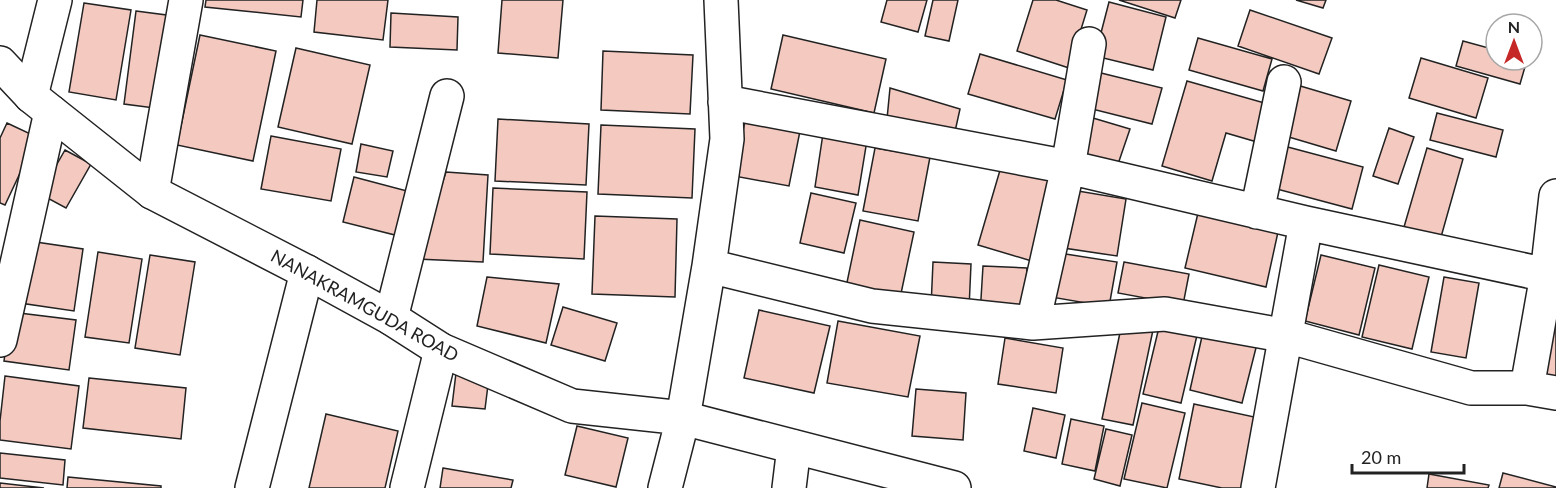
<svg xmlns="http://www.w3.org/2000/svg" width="1556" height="488" font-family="Lato,sans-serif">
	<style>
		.building { fill: #f3c9c0; stroke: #222; stroke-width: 1.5 }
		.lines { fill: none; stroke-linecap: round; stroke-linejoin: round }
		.street-casing { stroke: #222; stroke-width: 36 }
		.secondary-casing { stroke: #222; stroke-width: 36 }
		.street { stroke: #fff; stroke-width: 33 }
		.secondary { stroke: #fff; stroke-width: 33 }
		.labels { text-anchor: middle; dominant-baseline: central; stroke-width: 4.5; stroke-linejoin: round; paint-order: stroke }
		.street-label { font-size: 18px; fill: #222; stroke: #fff }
	</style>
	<rect width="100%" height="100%" fill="#fff"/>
	<!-- building -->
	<path class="building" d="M206,0h97l-2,17 -96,-10z
		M317,0h71l-5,40 -69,-8z
		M502,0h61l-5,58 -60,-5z
		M887,0h40l-9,32 -37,-10z
		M933,0h25l-9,41 -24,-5z
		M1033,0h23l31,10 -18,58 -52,-17z
		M1119,0h62l-6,18z
		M1296,0h30l-3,8z
		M1109,2l57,15 -13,53 -58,-14z
		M84,3l47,7 -15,90 -47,-8z
		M1250,10l82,28 -13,36 -81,-28z
		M136,11l38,5 -12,93 -38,-5z
		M391,13l67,4 -1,33 -67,-3z
		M200,35l76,16 -23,110 -76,-16z
		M783,35l103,24 -12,54 -103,-24z
		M1198,38l74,21 -9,32 -74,-21z
		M1463,41l33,9v10h31l-7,24 -64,-18z
		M296,48l74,17 -18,79 -74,-17z
		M603,51l90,4 -3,59 -89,-4z
		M980,54l87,26 -12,39 -87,-25z
		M1421,58l67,20 -12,40 -67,-20z
		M1097,72l65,16 -10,36 -64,-16z
		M1187,81l81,23 -11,38 -31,-9 -14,48 -50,-15z
		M1297,85l54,16 -15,50 -54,-16z
		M890,88l70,21 -6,27 -67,-17z
		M747,111l55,10 -13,65 -55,-10z
		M1437,113l66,17 -7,27 -66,-17z
		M1093,118l37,11 -13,38 -36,-12z
		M498,119l91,5 -3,61 -91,-4z
		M7,123l30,14 -32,68 -5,-2v-65z
		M601,125l94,4 -3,69 -94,-4z
		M824,127l44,7 -10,61 -43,-8z
		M1389,128l25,9 -16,47 -25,-8z
		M271,136l70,13 -10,52 -70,-12z
		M361,144l32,7 -6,26 -31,-5z
		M1284,146l79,21 -11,42 -79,-21z
		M875,148l55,9 -12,64 -55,-10z
		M1427,148l36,11 -22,78 -37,-10z
		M65,150l26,14 -25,44 -26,-14z
		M1003,160l57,17 -25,85 -57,-17z
		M446,172l42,3 -5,87 -66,-3z
		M354,177l53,14 -12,44 -52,-13z
		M493,188l94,4 -3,67 -94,-5z
		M1066,189l60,10 -9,57 -60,-9z
		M811,193l45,10 -12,50 -44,-10z
		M1198,213l80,19 -12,55 -81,-19z
		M595,216l82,3 -2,78 -83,-3z
		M860,220l54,12 -15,71 -54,-11z
		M29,241l54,8 -9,62 -54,-8z
		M98,252l44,7 -13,84 -44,-6z
		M1059,253l58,9 -8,45 -58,-10z
		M150,255l45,7 -15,93 -45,-7z
		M1321,255l54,13 -16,67 -54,-14z
		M933,262l38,2 -2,45 -38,-2z
		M1124,262l65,12 -6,31 -65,-12z
		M1379,265l50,12 -17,72 -50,-12z
		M983,266l44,2 -3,50 -44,-3z
		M487,277l72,7 -13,59 -69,-17z
		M1444,277l35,6 -13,75 -35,-6z
		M563,307l54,16 -12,38 -54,-16z
		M759,310l71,16 -16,67 -70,-15z
		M11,312l65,8 -7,50 -65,-9z
		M1556,319v62l-13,-3z
		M838,321l82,15 -12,61 -81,-14z
		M1122,323l31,7 -20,95 -31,-6z
		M1160,323l38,8 -17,72 -38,-9z
		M1205,323l54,13 -17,67 -52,-13z
		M1005,338l58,10 -7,45 -58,-9z
		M456,373l33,4 -4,32 -33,-3z
		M5,376l74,10 -8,63 -71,-9v-19z
		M89,378l97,10 -5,51 -98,-11z
		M916,389l50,4 -3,47 -51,-4z
		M1142,403l43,10 -18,75 -43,-9z
		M1194,404l65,14 -15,70h-22l-43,-9z
		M1033,408l32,7 -9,43 -32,-7z
		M326,414l72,17 -13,57h-76z
		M1071,419l33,7 -9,45 -33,-7z
		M577,426l51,12 -12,49 -51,-12z
		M1106,429l26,6 -12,51 -26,-7z
		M0,453l65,7 -2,25 -63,-7z
		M443,468l70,12 -2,8h-71z
		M1503,473l53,14v1h-57z
		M1429,474l60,11 -1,3h-61z
		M68,477l93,9v2h-94z
		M0,483l44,5h-44z"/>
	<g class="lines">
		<defs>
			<path id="street" d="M31,96l24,-96
				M725,102l343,65 238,56 241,52
				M152,192l34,-192
				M1257,212l27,-130
				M709,266l163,40 161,17 132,-9 122,22 184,52h56l29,5
				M391,318l56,-222
				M1033,323l35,-156 21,-123
				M0,340l51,-228
				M1527,388l20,-113 9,-79
				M683,418l26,-152 18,-127 -6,-139
				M252,488l55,-216
				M407,488l34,-138
				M789,488l5,-41
				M1258,488l48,-265"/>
			<path id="secondary" d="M0,63l31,33 121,96 155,80 84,46 50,32 131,56 111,12 271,70
				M665,488l18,-70"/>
		</defs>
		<!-- street casing -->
		<use href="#street" class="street-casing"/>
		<!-- secondary casing -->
		<use href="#secondary" class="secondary-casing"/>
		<!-- street -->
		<use href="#street" class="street"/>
		<!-- secondary -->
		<use href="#secondary" class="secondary"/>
	</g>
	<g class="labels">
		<!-- street labels -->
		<g class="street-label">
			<text transform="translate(365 305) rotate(29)">NANAKRAMGUDA ROAD</text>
		</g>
	</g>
	<!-- north arrow -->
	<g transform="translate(1514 42)"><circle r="28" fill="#ffffff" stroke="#a7a7a7" stroke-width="1.5"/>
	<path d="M0-4.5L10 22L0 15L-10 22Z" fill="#c62828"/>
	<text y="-9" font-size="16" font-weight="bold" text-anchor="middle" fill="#222222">N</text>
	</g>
	<!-- scale -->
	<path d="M1352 464v9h112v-9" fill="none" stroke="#222222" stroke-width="3"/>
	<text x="1361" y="464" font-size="18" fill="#222222" stroke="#ffffff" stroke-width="4.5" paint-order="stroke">20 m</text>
</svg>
